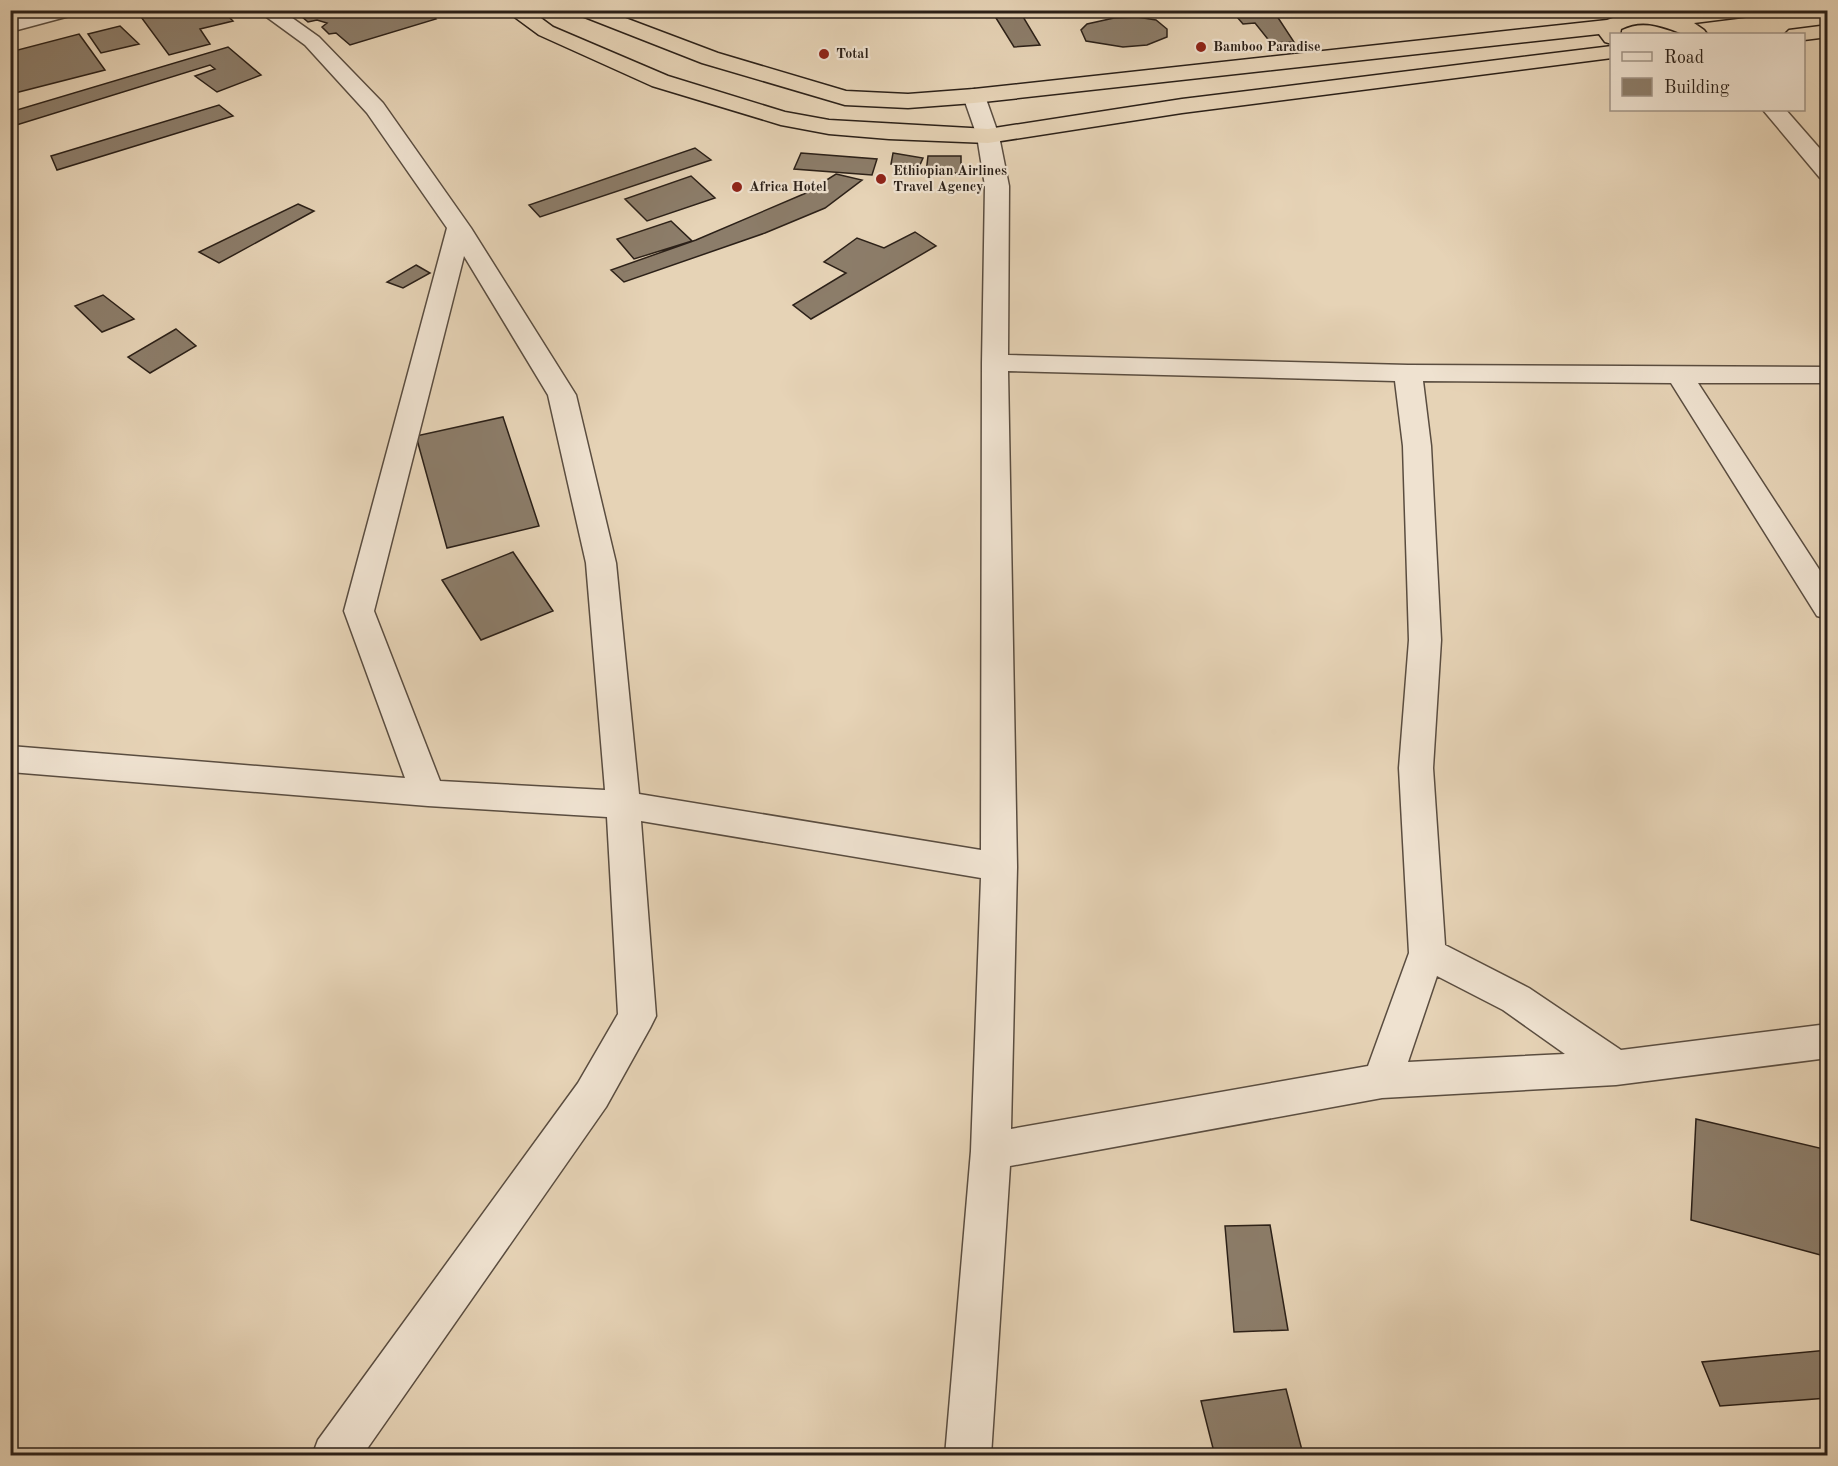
<svg xmlns="http://www.w3.org/2000/svg" width="1838" height="1466" font-family="'Old Standard TT',serif">
	<style>
		.building { fill: #8c7d6a; stroke: #2b2018; stroke-width: 1.5 }
		.lines { fill: none; stroke-linecap: round; stroke-linejoin: round }
		.street-casing { stroke: #5a4d40; stroke-width: 3 }
		.highway-casing { stroke: #2b2018; stroke-width: 3 }
		.street { fill: #efe2d0; fill-rule: evenodd }
		.highway { fill: #e6d3b6; fill-rule: evenodd }
		.poi-dot { fill: #8f2418; stroke: #efe2d0; stroke-width: 2 }
		.labels { text-anchor: middle; dominant-baseline: central; stroke-width: 4.5; stroke-linejoin: round; paint-order: stroke }
		.far-poi-label { font-size: 14px; font-weight: bold; fill: #2b2018; stroke: #efe2d0; text-anchor: start }
	</style>
	<rect width="100%" height="100%" fill="#e6d3b6"/>
	<filter id="stains"><feTurbulence type="fractalNoise" baseFrequency=".00333" numOctaves="4"/><feColorMatrix values="0 0 0 0 .2 0 0 0 0 .09 0 0 0 0 .02 0 0 0 .5 -.17"/></filter>
	<radialGradient id="worn" r=".72"><stop offset=".6" stop-color="#630" stop-opacity="0"/><stop offset="1" stop-color="#630" stop-opacity=".3"/></radialGradient>
	<!-- building -->
	<path class="building" d="M165,10h57l11,11 -33,8 10,15 -41,11 -28,-38z
		M294,10h133l9,9 -86,26 -14,-12 -7,1 -7,-7 5,-4 -10,-3 -9,2z
		M991,10h28l21,35 -26,2z
		M1231,10h42l21,32 -23,1 -16,-20 -12,1z
		M1137,17l19,3 11,9v8l-20,8 -24,2 -37,-6 -5,-11 6,-6 27,-6z
		M120,26l19,18 -38,9 -13,-19z
		M79,34l26,36 -94,24 -1,-42z
		M228,47l33,28 -44,17 -22,-16 20,-7 -5,-4 -200,62v-15z
		M219,105l14,11 -176,54 -6,-14z
		M695,148l16,12 -171,57 -11,-12z
		M801,153l76,6 -5,16 -78,-6z
		M893,153l30,5 -4,9 -28,-3z
		M928,156h33v17h-35z
		M836,174l26,6 -37,28 -60,25 -141,49 -13,-12 85,-30 110,-47z
		M691,176l24,22 -68,23 -22,-22z
		M298,204l16,7 -95,52 -20,-11z
		M671,221l21,20 -58,18 -17,-20z
		M915,232l21,14 -125,73 -18,-14 53,-32 -22,-11 33,-24 27,10z
		M416,265l14,8 -27,15 -16,-6z
		M103,295l31,24 -32,13 -27,-26z
		M176,329l20,17 -46,27 -22,-16z
		M503,417l36,109 -92,22 -31,-112z
		M513,552l40,59 -72,29 -39,-60z
		M1696,1119l132,31v107l-137,-37z
		M1270,1225l18,105 -54,2 -9,-106z
		M1828,1350v48l-108,8 -18,-44z
		M1286,1389l17,65 -88,2 -14,-55z"/>
	<g class="lines">
		<defs>
			<path id="street" d="M44,10h36l-3,4 -67,18v-13z
				M257,10h24l38,27 64,66 88,125 105,167 40,168 23,231 342,56 1,-487 3,-177 -8,-50 -14,-40 3,-5 8,-2 8,2 3,5 14,40 10,50 -1,169 400,10 420,2v16h-130l130,200v36l-11,-3 -146,-233 -248,-2 8,65 10,194 -8,128 12,177 84,43 92,62 207,-26v34l-212,27 -234,13 -372,68 -19,290h-46l26,-305 10,-273 -340,-57 15,195 -6,12 -44,79 -244,349h-50l6,-16 260,-357 40,-69 -11,-197 -179,-11 -418,-34v-26l395,32 -61,-167 103,-383 -80,-115 -62,-68zM464,256l84,139 38,168 19,227 -165,-9 -66,-170zM1008,371l387,10 8,65 6,194 -10,128 10,185 -41,113 -357,63 6,-262zM1437,976l66,34 62,44 -157,8z
				M1763,110h23l42,48v22l-8,-2z"/>
			<path id="highway" d="M505,10h25l23,17 115,49 117,36 44,8 159,9 194,-30 430,-53v12l-430,55 -194,30 -99,-4 -60,-5 -48,-9 -129,-39 -113,-51z
				M574,10h30l114,43 128,38 62,3 66,-5 633,-69 18,-6 18,-3 24,3 26,-4h67l-3,4 -7,2 -56,7 10,7 3,4c-7,0 -18,2 -24,0 -22,-8 -40,-16 -62,-5l-1,5h-8v10l-7,-2 -6,-8 -625,69 -66,5 -63,-3 -143,-42 -125,-49z
				M1828,25v12l-24,3v-6h-19l4,-4z"/>
		</defs>
		<!-- street casing -->
		<use href="#street" class="street-casing"/>
		<!-- highway casing -->
		<use href="#highway" class="highway-casing"/>
		<!-- street -->
		<use href="#street" class="street"/>
		<!-- highway -->
		<use href="#highway" class="highway"/>
	</g>
	<!-- markers -->
	<g class="poi-dot">
		<circle cx="1201" cy="47" r="6"/>
		<circle cx="824" cy="54" r="6"/>
		<circle cx="881" cy="179" r="6"/>
		<circle cx="737" cy="187" r="6"/>
	</g>
	<g class="labels">
		<!-- far-poi labels -->
		<g class="far-poi-label">
			<text x="1213" y="47">Bamboo Paradise</text>
			<text x="836" y="54">Total</text>
			<text x="893" y="171">Ethiopian Airlines<tspan x="893" dy="16">Travel Agency</tspan></text>
			<text x="749" y="187">Africa Hotel</text>
		</g>
	</g>
	<!-- margin -->
	<rect width="1838" height="1466" fill="none" stroke="#e6d3b6" stroke-width="36"/>
	<rect x="12" y="12" width="1814" height="1442" fill="none" stroke="#2b2018" stroke-width="3"/>
	<rect x="18" y="18" width="1802" height="1430" fill="none" stroke="#2b2018" stroke-width="1.5"/>
	<!-- legend -->
	<rect x="1610" y="33" width="195" height="78" fill="#efe2d0" stroke="#a19486" stroke-width="1.5"/>
	<rect x="1622" y="52" width="30" height="9" fill="#efe2d0" stroke="#a19486" stroke-width="1.5"/>
	<text x="1664" y="63" font-size="18" fill="#2b2018">Road</text>
	<rect x="1622" y="78" width="30" height="18" fill="#8c7d6a" stroke="#a19486" stroke-width="1.5"/>
	<text x="1664" y="93" font-size="18" fill="#2b2018">Building</text>
	<rect width="100%" height="100%" filter="url(#stains)"/>
	<rect width="100%" height="100%" fill="url(#worn)"/>
</svg>
